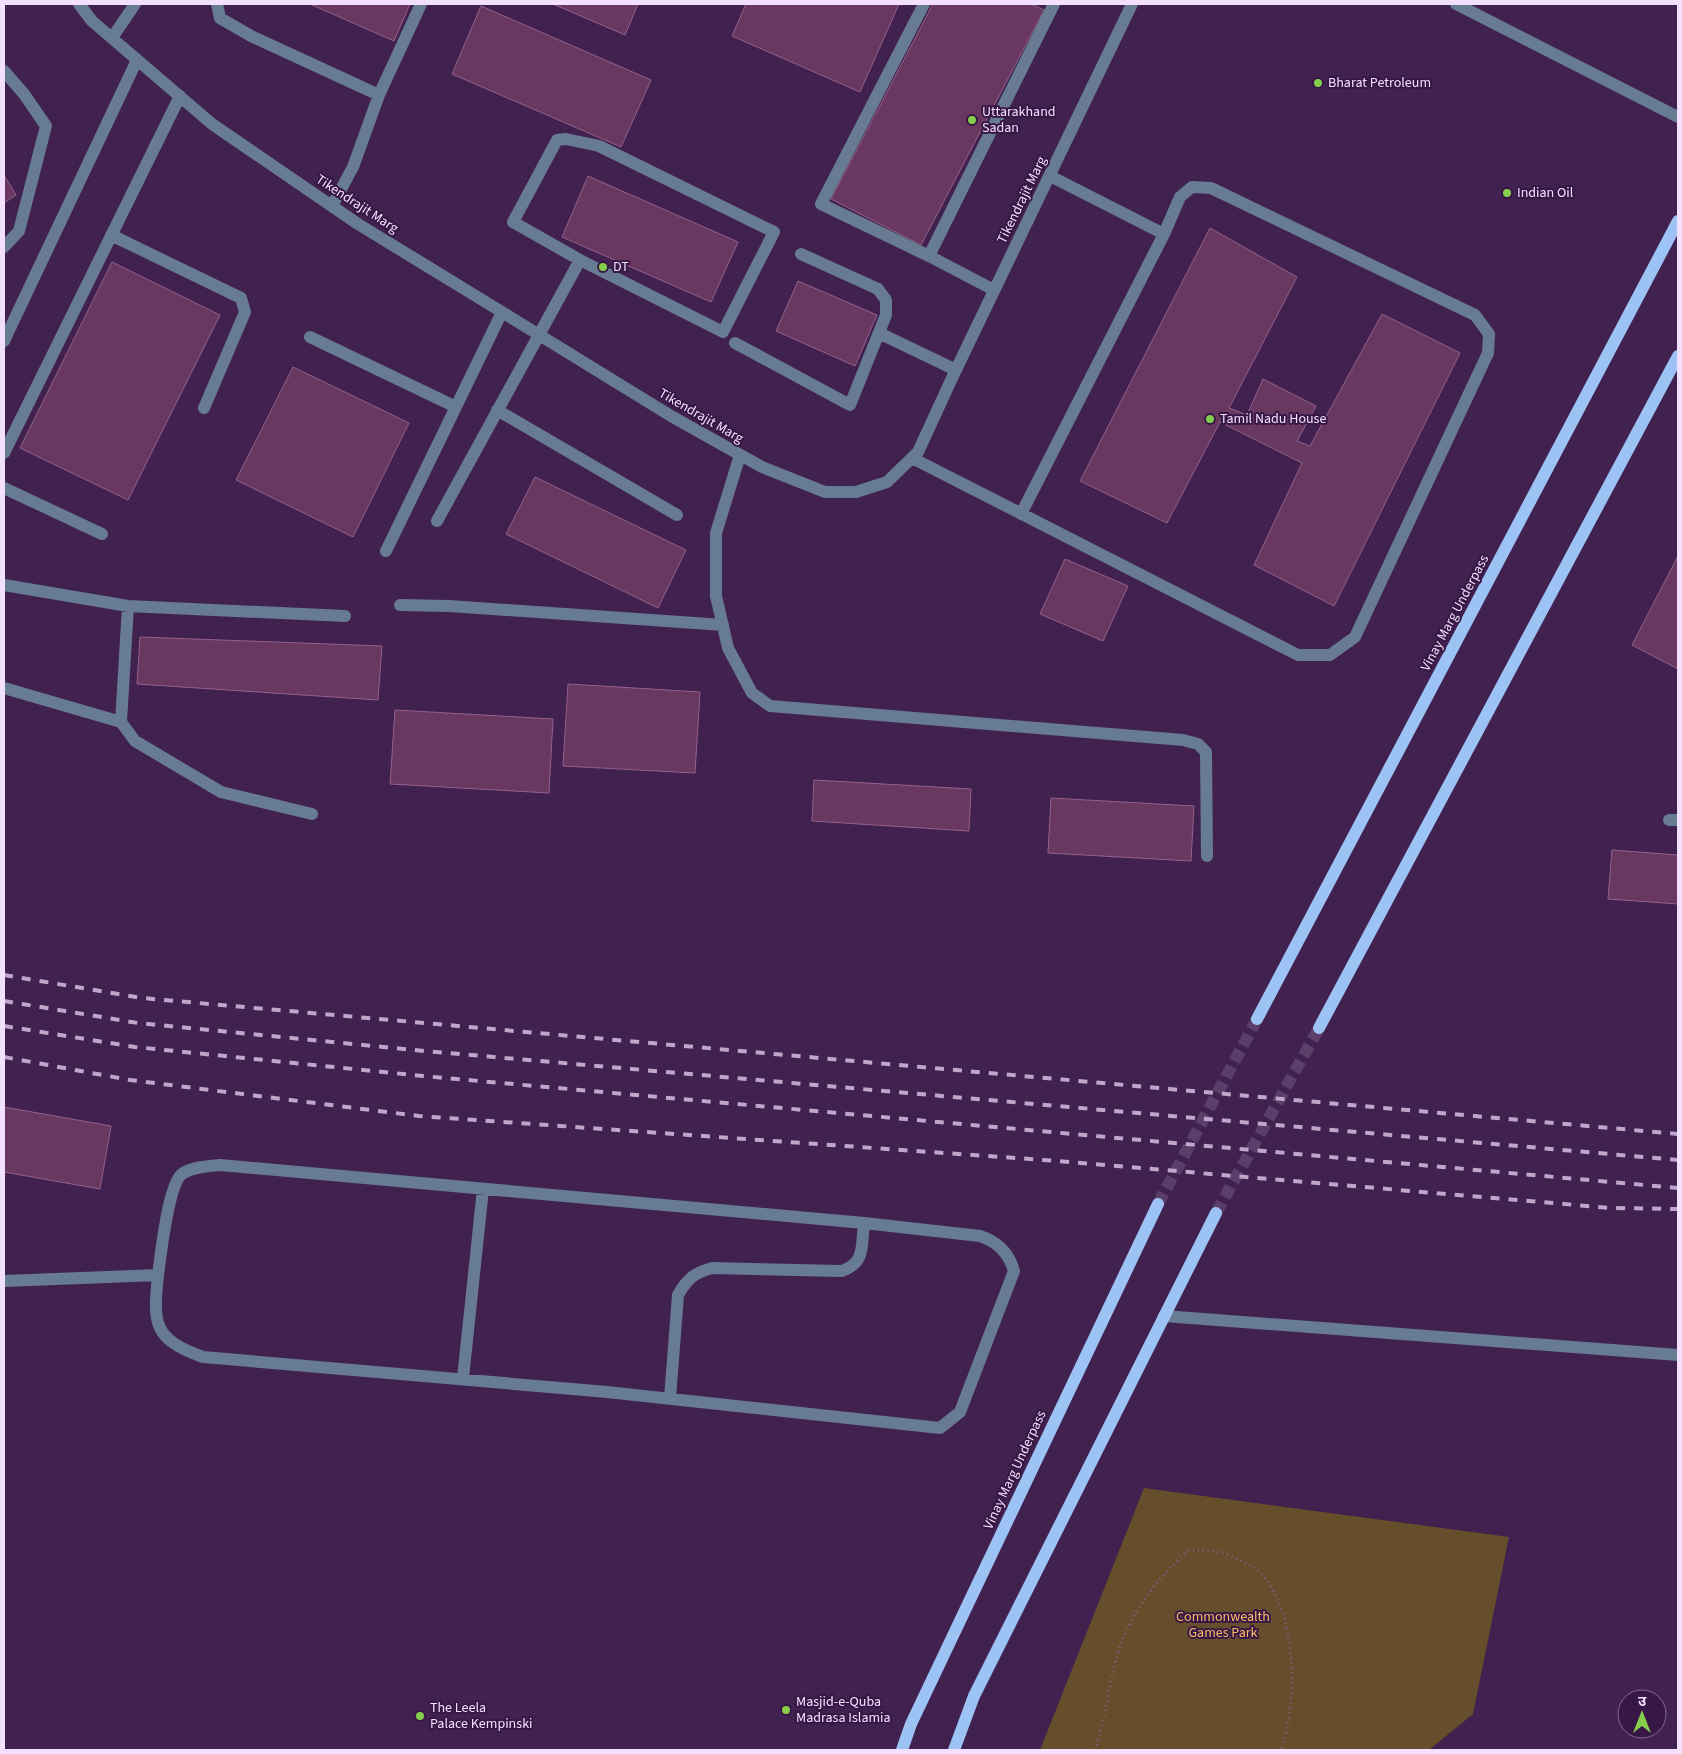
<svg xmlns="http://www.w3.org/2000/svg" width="1682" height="1754" font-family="'Source Sans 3','Noto Sans Devanagari',sans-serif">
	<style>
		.green { fill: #664d2b }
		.building { fill: #683860; stroke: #95618b }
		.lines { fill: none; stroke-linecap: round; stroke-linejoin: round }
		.major-tunnel { stroke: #5c3e6a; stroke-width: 12; stroke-dasharray: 12 6; stroke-linecap: butt }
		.path { stroke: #7f638c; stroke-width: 3; stroke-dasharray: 1 4; stroke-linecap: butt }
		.minor { stroke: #677b92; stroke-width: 12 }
		.major { stroke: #9cc3f4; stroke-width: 12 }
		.rail { stroke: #bea7ca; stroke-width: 4; stroke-dasharray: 9 9; stroke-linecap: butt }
		.poi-dot { fill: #86cf4c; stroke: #371745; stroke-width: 2 }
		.labels { text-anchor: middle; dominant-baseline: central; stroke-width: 4; stroke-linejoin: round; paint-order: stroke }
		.poi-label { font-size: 14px; fill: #f3e0fe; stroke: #371745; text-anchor: start }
		.street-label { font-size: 14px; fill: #f3e0fe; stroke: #371745 }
		.park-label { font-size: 14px; fill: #fbbd67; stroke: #371745 }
	</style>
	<rect width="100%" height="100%" fill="#412150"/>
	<!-- green -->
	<path class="green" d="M1144,1488l365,49 -36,177 -44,36h-389z"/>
	<!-- building -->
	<path class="building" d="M310,4h100l-16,37z
		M553,4h85l-13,31z
		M746,4h153l-39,88 -128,-56z
		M933,4h98l13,6 -123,235 -90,-46z
		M481,6l170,74 -30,67 -169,-73z
		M4,175l12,20 -12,8z
		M588,176l150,66 -27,60 -149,-65z
		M1210,228l87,49 -68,131 18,7 16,-36 53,27 -19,35 13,5 72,-132 78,39 -126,253 -80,-41 48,-102 -82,-41 -53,101 -87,-42z
		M112,262l108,53 -92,185 -108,-52z
		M798,281l79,34 -22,51 -79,-35z
		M293,367l116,56 -56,114 -117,-57z
		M535,477l151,73 -28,58 -152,-74z
		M1678,556v113l-46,-24z
		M1065,559l63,27 -25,55 -63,-27z
		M140,637l242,9 -4,54 -241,-16z
		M568,684l132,8 -5,81 -132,-7z
		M395,710l158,9 -4,74 -159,-9z
		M814,780l157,9 -2,42 -157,-10z
		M1051,798l143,8 -3,55 -143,-8z
		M1612,850l66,5v49l-70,-5z
		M4,1107l107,19 -11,63 -96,-17z"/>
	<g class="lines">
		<!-- major-tunnel -->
		<path class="major-tunnel" d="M1158,1204l99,-185
			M1216,1213l103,-185"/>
		<!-- path -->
		<path class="path" d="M1095,1750c11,-32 13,-65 23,-97 13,-41 39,-75 71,-103 28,1 33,0 58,14 4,2 9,4 13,8 38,40 38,129 21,178"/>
		<!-- minor -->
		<path class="minor" d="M79,4l13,17 120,103 146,100 144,88 169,104 91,51 63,25h31l31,-10 31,-30 35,-76 179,-372
			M217,4l3,14 31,18 128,59
			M924,4l-103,200 108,52
			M1456,4l222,113
			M112,38l23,-34
			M4,71l20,23 22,32 -27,105 -15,16
			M1050,176l114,58
			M332,206l21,-39 26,-72 42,-91
			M111,235l130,63 4,14 -41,96
			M994,290l-65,-34 125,-252
			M879,333l77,37
			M310,337l146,70
			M4,341l133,-281
			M735,343l115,62 36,-90v-15l-8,-11 -77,-35
			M497,410l180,105
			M4,453l176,-357
			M740,455l-24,78v63l12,52 24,45 18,13 413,34 15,4 8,8 1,104
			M912,458l386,197h32l25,-18 133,-284 1,-19 -14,-19 -264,-127 -19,-1 -12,10 -16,37 -143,280
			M4,488l98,46
			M437,521l143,-261 -67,-38 44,-82 9,-1 33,7 175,86 -51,100 -143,-72
			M386,551l116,-239
			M4,585l124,21 217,10
			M400,605l49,1 274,19
			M128,606l-7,116 14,19 86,51 91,22
			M4,688l117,34
			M1669,820h9
			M158,1275c3,-21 10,-90 24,-101 9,-7 26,-8 38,-9l644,58
			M4,1281l154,-6c-5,49 -5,64 45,82l404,35 333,36 20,-16 54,-141c-5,-18 -16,-29 -34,-35l-116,-13c-3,23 2,39 -22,48l-130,-3c-18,5 -25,11 -34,27l-8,103
			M1164,1316l514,39
			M463,1378l20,-189"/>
		<!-- major -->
		<path class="major" d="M1257,1019l421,-798
			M1319,1028l359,-672
			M902,1750l9,-26 247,-520
			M954,1750l20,-54 242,-483"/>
		<!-- rail -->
		<path class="rail" d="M4,975l138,23 1536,136
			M4,1001l134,22 287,28 1253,109
			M4,1026l131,21 288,29 1255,112
			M4,1057l126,23 289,36 639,45 553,47 67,1"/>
	</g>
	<!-- markers -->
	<g class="poi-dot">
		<circle cx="1318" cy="83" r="5"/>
		<circle cx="972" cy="120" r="5"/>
		<circle cx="1507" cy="193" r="5"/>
		<circle cx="603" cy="267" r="5"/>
		<circle cx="1210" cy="419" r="5"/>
		<circle cx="786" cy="1710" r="5"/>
		<circle cx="420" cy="1716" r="5"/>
	</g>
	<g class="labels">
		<!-- poi labels -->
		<g class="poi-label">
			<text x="1328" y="83">Bharat Petroleum</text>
			<text x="982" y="112">Uttarakhand<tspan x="982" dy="16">Sadan</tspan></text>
			<text x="1517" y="193">Indian Oil</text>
			<text x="613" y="267">DT</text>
			<text x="1220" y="419">Tamil Nadu House</text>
			<text x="796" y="1702">Masjid-e-Quba<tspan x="796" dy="16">Madrasa Islamia</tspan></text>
			<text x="430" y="1708">The Leela<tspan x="430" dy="16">Palace Kempinski</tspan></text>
		</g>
		<!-- street labels -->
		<g class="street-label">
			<text transform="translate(1022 200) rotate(-64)">Tikendrajit Marg</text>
			<text transform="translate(357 204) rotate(33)">Tikendrajit Marg</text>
			<text transform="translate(701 416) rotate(30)">Tikendrajit Marg</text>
			<text transform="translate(1455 613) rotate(-62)">Vinay Marg Underpass</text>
			<text transform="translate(1015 1470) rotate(-65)">Vinay Marg Underpass</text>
		</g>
		<!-- park labels -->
		<g class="park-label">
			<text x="1223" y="1617">Commonwealth<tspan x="1223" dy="16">Games Park</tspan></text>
		</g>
	</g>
	<!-- border -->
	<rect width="1682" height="1754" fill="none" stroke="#f3e0fe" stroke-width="10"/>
	<!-- north arrow -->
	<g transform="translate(1642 1714)"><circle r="24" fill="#371745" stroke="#82678f"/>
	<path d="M0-4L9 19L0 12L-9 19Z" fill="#86cf4c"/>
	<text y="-8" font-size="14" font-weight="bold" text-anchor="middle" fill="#f3e0fe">उ</text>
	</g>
</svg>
